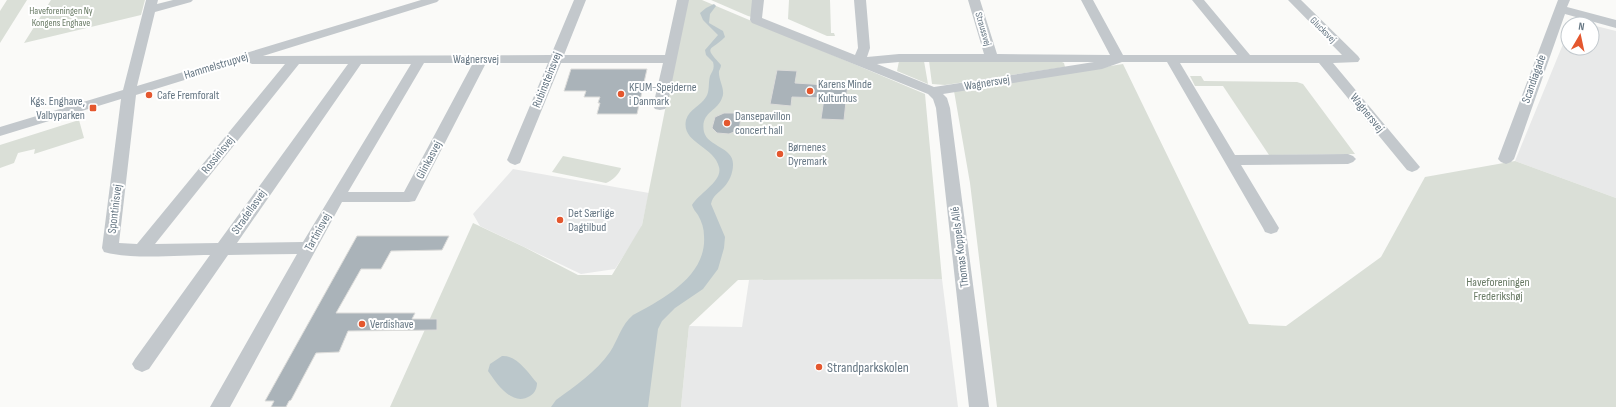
<svg xmlns="http://www.w3.org/2000/svg" width="1616" height="407" font-family="'Sofia Sans Condensed',sans-serif">
	<style>
		.built { fill: #e8e9e9 }
		.green { fill: #dadfd7 }
		.water { fill: #bbc7cb }
		.building { fill: #aab3b9; stroke: #dcdcda }
		.lines { fill: none; stroke-linecap: round; stroke-linejoin: round }
		.street { fill: #c3c8cc; fill-rule: evenodd }
		.poi-dot { fill: #e4572e; stroke: #fff; stroke-width: 1.5 }
		.labels { text-anchor: middle; dominant-baseline: central; stroke-width: 4; stroke-linejoin: round; paint-order: stroke }
		.far-park-label { font-size: 10px; fill: #687a64; stroke: #fff }
		.far-street-label { font-size: 10px; fill: #657683; stroke: #fff }
		.street-label { font-size: 12px; fill: #657683; stroke: #fff }
		.poi-label { font-size: 12px; fill: #657683; stroke: #fff; text-anchor: start }
		.park-label { font-size: 12px; fill: #687a64; stroke: #fff }
		.near-poi-label { font-size: 14px; fill: #657683; stroke: #fff; text-anchor: start }
	</style>
	<rect width="100%" height="100%" fill="#fafaf8"/>
	<!-- built -->
	<path class="built" d="M1592,25l24,6v167l-101,-37 53,-129v16h24z
		M513,169l136,24 -8,36 -26,40 -34,5 -101,-48 -7,-12z
		M942,279l16,128h-277l8,-81 53,1 7,-47z"/>
	<!-- green -->
	<path class="green" d="M7,0h20l-27,43v-32z
		M51,0h94l-4,15 -117,28z
		M687,0h15l223,94 17,185 -204,1 -49,46 -8,81h-291l83,-184 51,24 54,28h34l30,-50z
		M711,0h43l-2,17 -4,-1z
		M789,0h41l1,33h3l1,3h-8l-39,-17z
		M899,61h25l4,23 -31,-13z
		M929,61h131l4,2 1,4 -120,18 -13,-1z
		M1123,64l126,260 37,2 95,-69 44,-80 90,-16 101,37v209h-619l-27,-224 -16,-92z
		M1190,76h11l3,5 93,1 6,2 52,70 -86,1 -46,-69h-28z
		M79,120l5,18 -50,16 1,-5 -17,4 -4,10 -14,5v-23z
		M563,156l58,12c-1,5 -9,13 -15,15l-54,-11z"/>
	<!-- water -->
	<path class="water" d="M714,4l2,2 -6,8 -1,9 14,8 2,6c-15,15 -22,8 -4,28 0,2 -1,4 -2,6 -1,9 7,19 3,27 -5,14 -22,14 -18,34 4,15 30,15 29,33 0,8 -4,17 -9,22 -6,7 -11,8 -13,17l14,33 -1,11 -6,21 -15,20 -28,19 -13,13 -4,8 -10,78h-97l5,-7c19,-14 40,-28 54,-48 8,-12 11,-27 23,-37 30,-16 74,-39 71,-79 0,-7 -2,-14 -6,-21 -2,-3 -5,-6 -6,-10 7,-12 31,-24 27,-38 -5,-21 -38,-24 -33,-47 3,-11 15,-14 20,-23 4,-6 2,-14 4,-21 2,-5 5,-7 3,-14l-7,-7 -1,-5 13,-15 -15,-15 -3,-7 6,-5z
		M502,356c15,-1 26,17 35,27 0,5 -2,10 -7,13 -18,11 -33,-12 -42,-25l2,-7z"/>
	<!-- building -->
	<path class="building" d="M571,69h76l-10,45h-40l3,-11h-2l2,-6h-16l2,-6h-22z
		M777,70l20,1 -2,12 32,2v-3l21,1 -4,37 -23,-1 3,-21 -32,-1 -1,9 -21,-2z
		M724,113h11l6,5 -2,12 -10,4 -12,-1 -5,-5 3,-11z
		M357,236h92l-7,14 -51,1 -10,18h-20l-25,44h79l-3,6h25v11l-89,1 -9,21 -23,1 -25,47 -2,1 -3,6h-15l3,-6h-9z"/>
	<g class="lines">
		<!-- street -->
		<path class="street" d="M146,0h12l-1,4 16,-4h20l-2,2 -36,10 -18,74 284,-86h18l-2,2 -174,54 288,-1 23,-55h12l-22,55h101l12,-55h12l-22,106 -2,3 -5,1 -5,-1 -2,-3 10,-43h-102l-41,100 -5,2 -5,-2 -3,-3 41,-97h-62l-71,138 -6,1h-67l-112,205h-20l87,-153 -69,1 -79,114 -7,3 -7,-3 -3,-5 3,-5 75,-104c-30,0 -78,5 -106,-3l-2,-4 19,-149 -121,37v-9l123,-37zM246,61l6,3h33l-148,180 -18,-1 17,-148zM424,63h49l-69,129h-56zM299,64h49l-130,179 -63,1zM361,64h50l-108,178 -66,1z
			M752,0h12l-2,18 93,37 3,-7 -4,-48h12l4,48 -3,9 32,-3h85l-16,-54h12l17,54 113,1 -29,-55h12l30,55h114l-45,-55h12l46,55h92l-54,-55h13l57,56 2,3 -2,3 -25,1 87,104 -3,3 -5,2 -5,-2 -88,-107h-139l55,92 113,-1 5,2 3,3 -3,3 -5,2 -107,1 38,63 -2,4 -6,2 -6,-2 -2,-4 -96,-166h-45l-20,7 -159,25 4,4 3,10 39,299h-20l-33,-299 -3,-9 -5,-5 -176,-71 -2,-3zM899,62h195l-160,25 -57,-23z
			M1558,0h12l-3,7 49,13v8l-51,-14 -51,145 -3,3 -5,2 -5,-2 -3,-3z"/>
	</g>
	<!-- markers -->
	<g class="poi-dot">
		<circle cx="810" cy="91" r="4"/>
		<circle cx="621" cy="94" r="4"/>
		<circle cx="149" cy="95" r="4"/>
		<rect x="89" y="104" width="8" height="8" rx="2"/>
		<circle cx="727" cy="123" r="4"/>
		<circle cx="780" cy="154" r="4"/>
		<circle cx="560" cy="220" r="4"/>
		<circle cx="362" cy="324" r="4"/>
		<circle cx="819" cy="367" r="4"/>
	</g>
	<g class="labels">
		<!-- far-park labels -->
		<g class="far-park-label">
			<text x="61" y="11">Haveforeningen Ny<tspan x="61" dy="12">Kongens Enghave</tspan></text>
		</g>
		<!-- far-street labels -->
		<g class="far-street-label">
			<text transform="translate(983 29) rotate(74)">Straussvej</text>
			<text transform="translate(1323 30) rotate(45)">Glucksvej</text>
		</g>
		<!-- street labels -->
		<g class="street-label">
			<text x="476" y="59">Wagnersvej</text>
			<text transform="translate(216 66) rotate(-17)">Hammelstrupvej</text>
			<text transform="translate(1534 79) rotate(-70)">Scandiagade</text>
			<text transform="translate(547 80) rotate(-68)">Rubinsteinsvej</text>
			<text transform="translate(987 83) rotate(-9)">Wagnersvej</text>
			<text transform="translate(1367 113) rotate(51)">Wagnersvej</text>
			<text transform="translate(218 155) rotate(-51)">Rossinisvej</text>
			<text transform="translate(429 160) rotate(-62)">Glinkasvej</text>
			<text transform="translate(115 209) rotate(-83)">Spontinisvej</text>
			<text transform="translate(249 212) rotate(-55)">Stradellasvej</text>
			<text transform="translate(318 232) rotate(-61)">Tartinisvej</text>
			<text transform="translate(960 247) rotate(-97)">Thomas Koppels Allé</text>
		</g>
		<!-- poi labels -->
		<g class="poi-label">
			<text x="818" y="84">Karens Minde<tspan x="818" dy="14">Kulturhus</tspan></text>
			<text x="629" y="87">KFUM-Spejderne<tspan x="629" dy="14">i Danmark</tspan></text>
			<text x="157" y="95">Cafe Fremforalt</text>
			<text x="85" y="101" text-anchor="end">Kgs. Enghave,<tspan x="85" dy="14">Valbyparken</tspan></text>
			<text x="735" y="116">Dansepavillon<tspan x="735" dy="14">concert hall</tspan></text>
			<text x="788" y="147">Børnenes<tspan x="788" dy="14">Dyremark</tspan></text>
			<text x="568" y="213">Det Særlige<tspan x="568" dy="14">Dagtilbud</tspan></text>
			<text x="370" y="324">Verdishave</text>
		</g>
		<!-- park labels -->
		<g class="park-label">
			<text x="1498" y="282">Haveforeningen<tspan x="1498" dy="14">Frederikshøj</tspan></text>
		</g>
		<!-- near-poi labels -->
		<g class="near-poi-label">
			<text x="827" y="367">Strandparkskolen</text>
		</g>
	</g>
	<!-- north arrow -->
	<g transform="translate(1580 36) rotate(9)"><circle r="19" fill="#ffffff" stroke="#c1c8cd"/>
	<path d="M0-3L7 15L0 10L-7 15Z" fill="#e4572e"/>
	<text y="-6" font-size="11" font-weight="bold" text-anchor="middle" fill="#657683">N</text>
	</g>
</svg>
